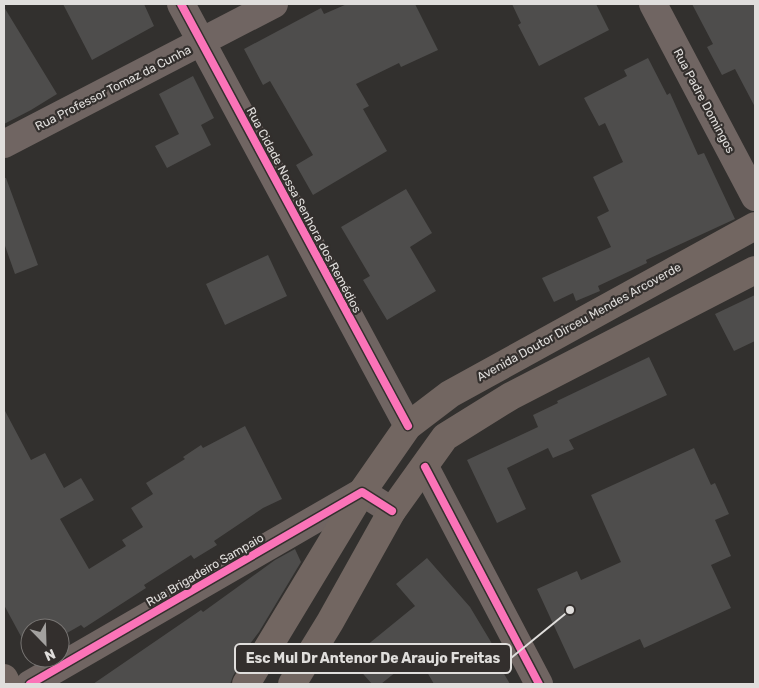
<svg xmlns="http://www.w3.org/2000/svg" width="759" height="688" font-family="Rubik,sans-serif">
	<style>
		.building { fill: #4e4d4c }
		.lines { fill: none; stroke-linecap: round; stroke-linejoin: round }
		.minor { stroke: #706562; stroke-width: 28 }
		.major { stroke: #726661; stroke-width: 28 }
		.cycleway-casing { stroke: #332f2d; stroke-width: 11 }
		.cycleway { stroke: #fb73b8; stroke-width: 8 }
		.labels { text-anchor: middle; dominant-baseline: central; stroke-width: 4.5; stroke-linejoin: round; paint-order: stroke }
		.street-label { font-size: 12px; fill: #e0dedc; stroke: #332f2d }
		.leader { fill: none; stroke: #e0dedc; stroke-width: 2 }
		.callout-dot { fill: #e0dedc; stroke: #332f2d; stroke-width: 2 }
		.callout { fill: #332f2d; stroke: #e0dedc; stroke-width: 2 }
		.callout-label { font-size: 14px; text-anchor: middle; font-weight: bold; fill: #e0dedc }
	</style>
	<rect width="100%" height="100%" fill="#32302e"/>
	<!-- building -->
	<path class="building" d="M63,4h81l10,22 -62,34z
		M347,4h68l23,46 -37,17 -2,-4 -43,21 13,22 -6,3 24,42 -74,44 -17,-30 17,-10 -43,-74 -7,4 -19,-36 77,-41 3,6z
		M512,4h84l13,26 -70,36 -21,-41 3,-2z
		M692,4h63v103l-20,-38 -13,6 -15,-28 6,-3z
		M4,7l53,87 -26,16 -27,14z
		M648,58l19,37 3,-2 28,62 6,-2 31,66 -89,41 1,3 -49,23 2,5 -24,10 -3,-8 -19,9 -12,-24 69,-31 -14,-30 12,-6 -16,-34 30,-15 -18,-39 -6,3 -15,-28 43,-22 -3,-6z
		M193,76l21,42 -13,7 10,20 -44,23 -12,-22 24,-12 -20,-40z
		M4,178h2l32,87 -23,9 -11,-31z
		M406,189l26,44 -22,14 26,44 -49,29 -24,-40 7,-4 -29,-49z
		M268,255l19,41 -62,29 -19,-41z
		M755,295v46l-21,10 -19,-37z
		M649,357l18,38 -98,45 5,9 -21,9 -5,-10 -41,20 19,41 -29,14 -30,-63 71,-33 -5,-12 25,-12 -1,-2z
		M4,409l27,51 14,-7 19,35 17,-10 13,22 -34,19 29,50 37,-23 -4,-6 21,-13 -12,-19 22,-14 -7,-11 39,-24 -2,-2 18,-12 2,3 42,-22 37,73 -19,9 -49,33 3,4 -23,14 -3,-4 -47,30 2,3 -62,40 -3,-3 -21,12v-9h-30v25l-26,-48z
		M694,448l17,37 4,-2 14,31 -14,6 16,36 -20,9 20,43 -87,40 -4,-9 -66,30 -37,-80 40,-18 4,9 40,-18 -30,-67z
		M295,549l6,13 -42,70 -20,26 3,2 -9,16 -3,8h-137l108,-74 2,2 72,-52z
		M427,558l43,49 24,40 -4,3 20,34h-76l-17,-29 -36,29h-9l-22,-25 65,-53 -19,-22z"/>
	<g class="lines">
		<!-- minor -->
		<path class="minor" d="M181,4l227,422
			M653,4l102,193
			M4,144l270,-140
			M425,467l114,217
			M30,684l332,-192 30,19"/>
		<!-- major -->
		<path class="major" d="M4,678l3,6
			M246,684l116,-192 46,-66 42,-32 305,-168
			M292,684l38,-62 62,-111 53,-74 66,-41 244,-126"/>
		<defs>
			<path id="cycleway" d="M181,4l227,422
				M425,467l114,217
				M30,684l332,-192 30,19"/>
		</defs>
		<!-- cycleway casing -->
		<use href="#cycleway" class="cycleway-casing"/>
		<!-- cycleway -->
		<use href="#cycleway" class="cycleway"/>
	</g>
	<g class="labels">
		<!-- street labels -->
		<g class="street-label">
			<text transform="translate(113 88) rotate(-27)">Rua Professor Tomaz da Cunha</text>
			<text transform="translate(704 101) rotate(62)">Rua Padre Domingos</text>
			<text transform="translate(304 210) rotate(62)">Rua Cidade Nossa Senhora dos Remédios</text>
			<text transform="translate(579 322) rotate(-29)">Avenida Doutor Dirceu Mendes Arcoverde</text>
			<text transform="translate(205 570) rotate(-30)">Rua Brigadeiro Sampaio</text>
		</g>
	</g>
	<!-- callouts -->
	<path class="leader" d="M570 610L511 658"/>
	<circle class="callout-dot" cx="570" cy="610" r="5"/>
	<rect class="callout" x="235" y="644" width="276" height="29" rx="5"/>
	<g class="callout-label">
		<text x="373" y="663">Esc Mul Dr Antenor De Araujo Freitas</text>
	</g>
	<!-- border -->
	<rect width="759" height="688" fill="none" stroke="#e0dedc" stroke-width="10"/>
	<!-- north arrow -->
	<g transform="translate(45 643) rotate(157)"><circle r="24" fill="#332f2d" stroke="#787573"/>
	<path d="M0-4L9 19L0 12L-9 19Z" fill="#a3a19f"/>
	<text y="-8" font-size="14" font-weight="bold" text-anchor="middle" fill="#e0dedc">N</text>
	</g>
</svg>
